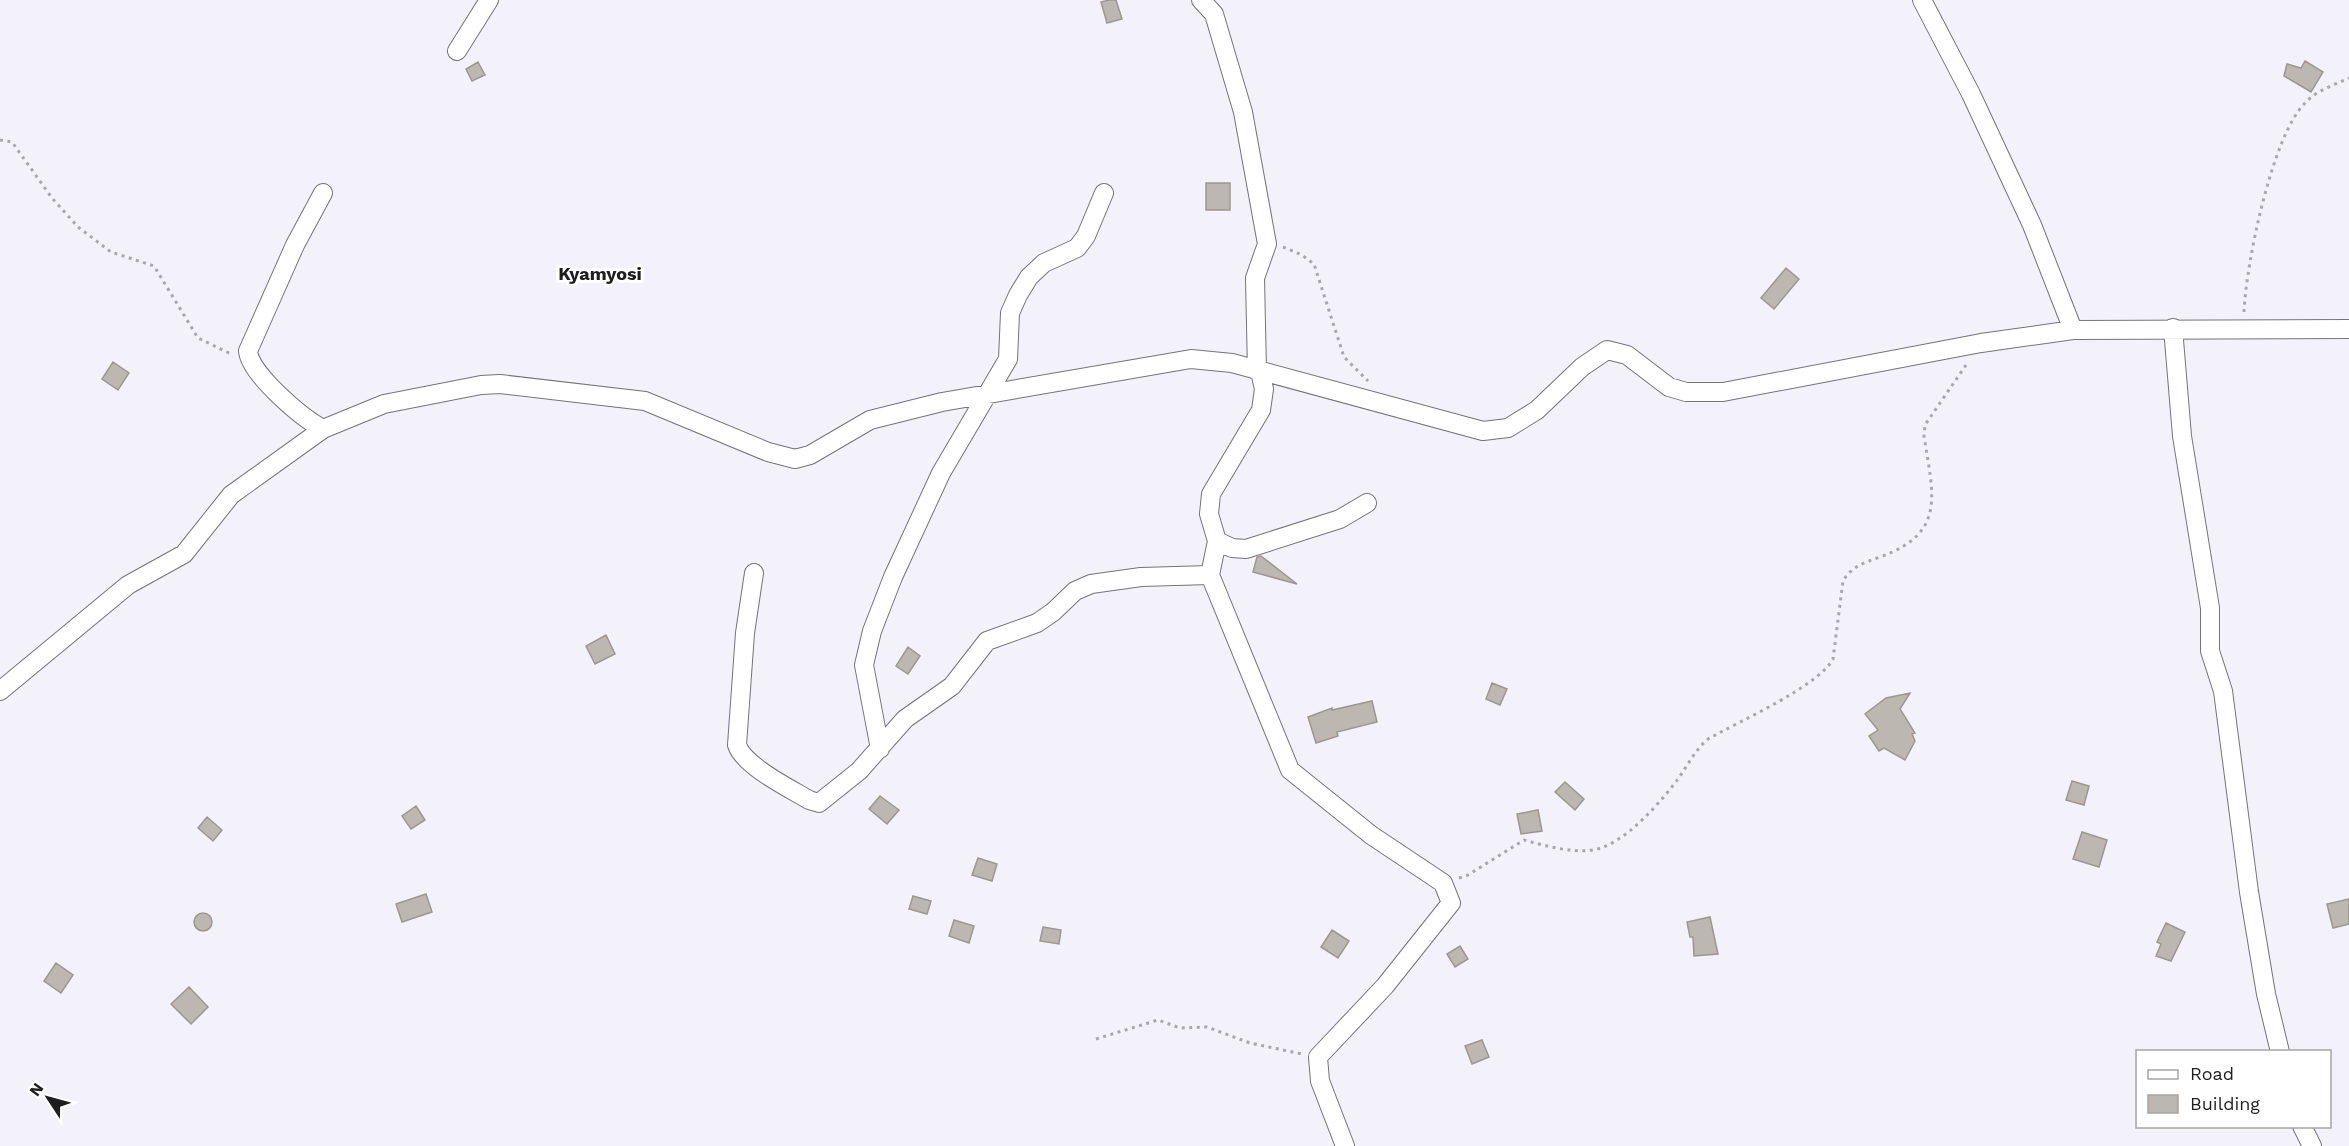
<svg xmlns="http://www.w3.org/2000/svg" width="2349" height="1146" font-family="'Work Sans',sans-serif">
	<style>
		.building { fill: #bcb7b1; stroke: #9c9791; stroke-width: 1.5 }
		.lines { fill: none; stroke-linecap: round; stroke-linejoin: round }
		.minor-casing { stroke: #737379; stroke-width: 20 }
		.path { stroke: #a7a7ad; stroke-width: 3; stroke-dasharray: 3 4.5; stroke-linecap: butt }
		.minor { stroke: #fff; stroke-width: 18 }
		.labels { text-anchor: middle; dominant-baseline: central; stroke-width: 6; stroke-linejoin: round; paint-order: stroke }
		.quarter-label { font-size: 18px; font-weight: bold; fill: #1e1e20; stroke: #fff }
	</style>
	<rect width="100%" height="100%" fill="#f3f2fa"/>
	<!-- building -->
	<path class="building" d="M1109,0h7l6,19 -15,4 -6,-21z
		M2305,61l18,11 -12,20 -27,-16 3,-12 14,4z
		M478,62l7,13 -13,6 -6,-12z
		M1206,183h24v27h-24z
		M1786,268l13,11 -25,30 -13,-11z
		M113,362l16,11 -11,17 -16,-11z
		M1261,556l36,28 -44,-12 4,-15z
		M606,635l9,19 -20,10 -9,-18z
		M908,647l12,9 -12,18 -12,-8z
		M1492,683l15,6 -7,16 -14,-6z
		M1910,693l-10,16 15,24 -3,1 3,7 -10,19 -21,-12 -5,3 -10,-15 9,-6 -13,-16 21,-16z
		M1372,701l5,21 -40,10 1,4 -22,7 -8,-26 24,-9v2z
		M2072,781l17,5 -5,19 -18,-5z
		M1565,782l19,17 -9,11 -20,-18z
		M880,796l19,14 -12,14 -18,-15z
		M416,806l9,14 -14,9 -9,-13z
		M1538,810l4,21 -21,3 -4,-20z
		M207,817l15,13 -9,11 -15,-13z
		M2082,832l25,8 -8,27 -26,-8z
		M978,858l19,6 -5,17 -20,-6z
		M426,894l6,18 -30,10 -6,-18z
		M913,896l18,5 -4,13 -18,-5z
		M2349,899v25l-16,4 -6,-24z
		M194 922a9 9 0 1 1 18 0a9 9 0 1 1-18 0Z
		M1710,917l8,37 -24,2 -1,-19h-3l-3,-15z
		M954,920l20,6 -5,17 -20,-7z
		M2166,923l19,9 -14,29 -15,-5 5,-12 -4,-2z
		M1043,927l18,3 -2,14 -19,-3z
		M1332,930l17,11 -11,17 -17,-11z
		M1460,946l8,13 -13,8 -8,-13z
		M56,963l17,12 -12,18 -17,-12z
		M189,987l19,20 -17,17 -20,-20z
		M1482,1040l7,17 -17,7 -7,-18z"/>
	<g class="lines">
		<defs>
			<path id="minor" d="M1201,0l13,14 29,98 24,132 -12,34 2,93
				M1922,0l49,94 61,131 41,105
				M457,51l32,-51
				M323,193l-28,52 -47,106c2,23 54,67 75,78l61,-25 97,-19 19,-1 145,17 123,51 27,7 15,-4 60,-35 72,-18 249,-43 41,4 251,68 25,-3 29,-18 45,-43 25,-17 20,5 42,32 17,5h37l258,-49 92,-13 276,-1
				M2173,328l9,108 28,172v43l13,40 26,201 17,102 14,58
				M1260,372l4,17 -3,21 -50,84 -2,20 8,27 -7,34 80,195 81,65 72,48 8,20 -66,83 -67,71 2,24 25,65
				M1217,541l15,7 14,1 94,-30 27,-16
				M754,573l-9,60 -8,112c7,21 52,43 72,55l10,3 40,-32 46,-52 47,-33 35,-45 50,-18 16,-11 22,-21 16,-7 50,-7 69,-2
				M0,691l128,-106 56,-31 47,-59 92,-66
				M880,749l-16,-84 8,-34 21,-54 48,-104 67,-114 2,-46 8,-18 11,-18 15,-14 33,-15 9,-12 18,-43
				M2302,1126l10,20"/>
		</defs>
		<!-- minor casing -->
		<use href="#minor" class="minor-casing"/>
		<!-- path -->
		<path class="path" d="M0,140l12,2 40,56 26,29 33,25 43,14 44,72 33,16
			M1283,247l19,8 12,9 30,93 24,24
			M2244,312c2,-48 28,-176 61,-209 12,-13 29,-18 44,-25
			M1459,878l9,-3 56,-35c22,6 47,13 69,10 31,-5 67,-47 85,-71 10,-14 17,-29 30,-40 30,-17 111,-53 125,-80l10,-78c9,-15 21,-18 37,-24 67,-24 53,-62 44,-121l1,-11 41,-60
			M1096,1039l62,-19 22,8 27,-1 43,16 52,11"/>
		<!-- minor -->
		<use href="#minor" class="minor"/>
	</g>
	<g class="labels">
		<!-- quarter labels -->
		<g class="quarter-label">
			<text x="600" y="273">Kyamyosi</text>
		</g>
	</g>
	<!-- legend -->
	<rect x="2136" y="1050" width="195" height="78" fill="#ffffff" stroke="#a5a5a6" stroke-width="1.5"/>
	<rect x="2148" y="1070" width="30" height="9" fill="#ffffff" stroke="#a5a5a6" stroke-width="1.5"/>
	<text x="2190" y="1080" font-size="18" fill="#1e1e20">Road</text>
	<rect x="2148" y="1095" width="30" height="18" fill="#bcb7b1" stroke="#a5a5a6" stroke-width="1.5"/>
	<text x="2190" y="1110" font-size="18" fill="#1e1e20">Building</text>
	<!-- north arrow -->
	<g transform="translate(48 1098) rotate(306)" stroke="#ffffff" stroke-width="4.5" paint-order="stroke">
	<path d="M0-4.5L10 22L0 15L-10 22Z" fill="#1e1e20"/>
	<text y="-9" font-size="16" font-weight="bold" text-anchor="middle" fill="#1e1e20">N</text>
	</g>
</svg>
